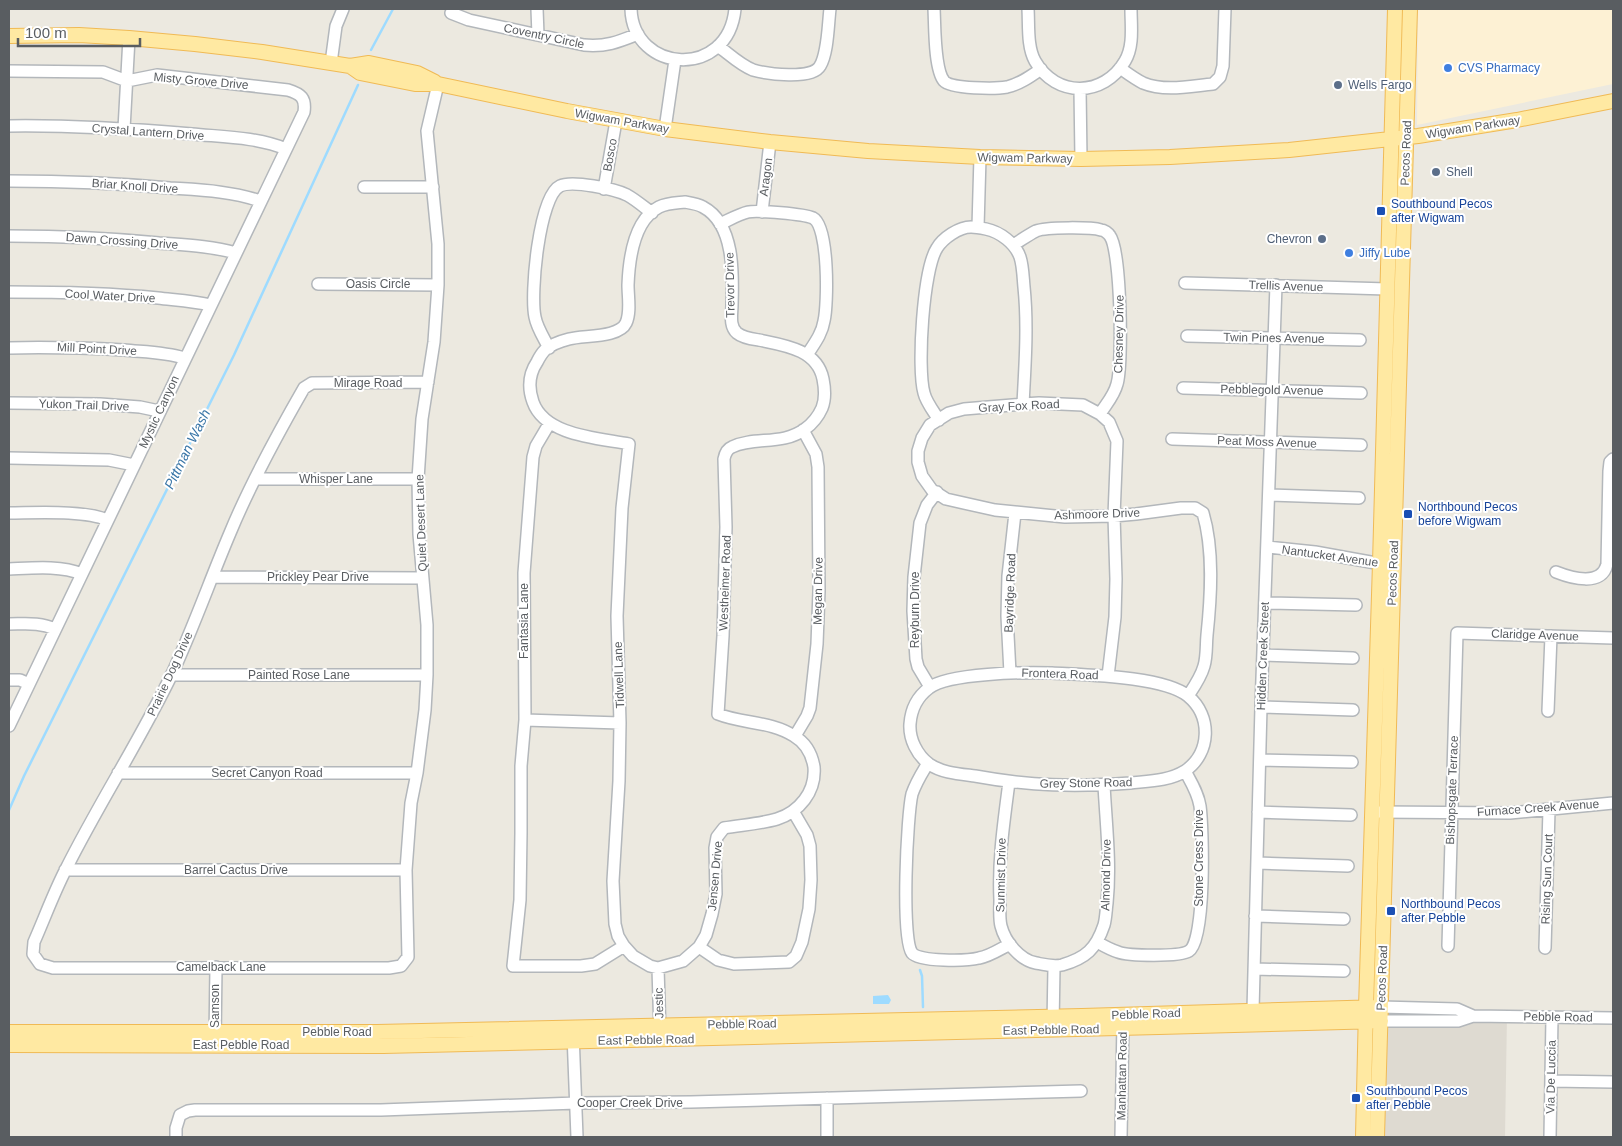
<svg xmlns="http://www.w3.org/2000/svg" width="1622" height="1146" font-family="Helvetica,sans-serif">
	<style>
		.commercial { fill: #fdf1d4 }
		.education { fill: #dedad1 }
		.water { fill: #9edbff }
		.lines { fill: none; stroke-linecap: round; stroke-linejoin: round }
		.stream { stroke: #9edbff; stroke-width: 2.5 }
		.minor-casing { stroke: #b3b7bb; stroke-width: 14 }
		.major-casing { stroke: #f0ba55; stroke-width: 16 }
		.minor { stroke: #fff; stroke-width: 11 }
		.major { stroke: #ffe9a2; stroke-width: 14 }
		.shop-dot { fill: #3f7fe0; stroke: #fff; stroke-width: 2 }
		.service-dot { fill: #5c6f8a; stroke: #fff; stroke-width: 2 }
		.transit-dot { fill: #1a4fb4; stroke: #fff; stroke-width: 2 }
		.labels { text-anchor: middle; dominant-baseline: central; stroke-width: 4; stroke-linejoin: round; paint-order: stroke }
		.street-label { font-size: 12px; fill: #595d61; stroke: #fff }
		.shop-label { font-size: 12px; fill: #366cbe; stroke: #fff; text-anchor: start }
		.service-label { font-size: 12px; fill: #4e5e75; stroke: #fff; text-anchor: start }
		.transit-label { font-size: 12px; fill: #164399; stroke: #fff; text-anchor: start }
		.water-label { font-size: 14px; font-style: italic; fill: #3a76a7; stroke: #fff }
	</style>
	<rect width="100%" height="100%" fill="#ece9e0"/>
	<!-- commercial -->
	<path class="commercial" d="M1418,9h195v75l-196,41z"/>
	<!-- education -->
	<path class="education" d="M1374,1014l133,2 -2,121h-133z"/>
	<!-- water -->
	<path class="water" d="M888,995l3,5 -2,4h-16v-8z"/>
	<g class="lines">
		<!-- stream -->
		<path class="stream" d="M371,50l22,-41
			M9,810l15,-34 210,-421 124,-270
			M920,970l2,6 1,31"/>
		<defs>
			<path id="minor" d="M537,9l1,26
				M631,9c2,64 97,71 104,0
				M934,9c1,16 0,60 10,72 7,8 52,8 63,6 13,-3 24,-11 34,-18
				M1028,9c1,16 -1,38 7,52 21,37 69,36 90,0 9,-15 6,-35 6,-52
				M451,13l18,7 115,25c22,2 34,-3 54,-11
				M718,46c11,8 22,19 35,24 14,4 59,10 67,-4 8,-13 8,-41 10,-57
				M331,63l5,-37 7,-17
				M1120,68c7,5 15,11 23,15 22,9 48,3 70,1l7,-7 3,-11 2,-57
				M9,71l94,1 24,9 30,-6 131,15c13,4 18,8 16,22l-295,614
				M1080,89l1,70
				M9,126c61,-1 122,3 183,8 31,3 65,3 94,15
				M124,129l5,-91
				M665,129l10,-69
				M9,181c53,0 107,2 161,7 30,2 61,3 90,13
				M364,187h69
				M604,189l12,-68
				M685,202c6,1 13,2 18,5 32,17 30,68 29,98 0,9 -3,21 5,28 6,5 15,6 22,7 24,5 58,9 64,39 2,10 3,19 -1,29 -4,9 -10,16 -17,21 -23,17 -50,7 -73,18 -5,2 -7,7 -8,12l2,68 -3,109 -5,78c25,10 53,7 76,22 12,7 18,19 20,31 2,25 -15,45 -37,52 -17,5 -36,6 -53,9l-7,9 -2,11 1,46 -4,20 -6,21 -7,12 -16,14 -25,7 -8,-2 -17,-10 -9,-10 -6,-10 -3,-12 -2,-43 6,-100 1,-58 -3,-107 5,-108 7,-64c-30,-6 -84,-8 -96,-42 -5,-14 -4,-28 4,-40 2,-4 5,-9 8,-12 7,-6 16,-9 24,-11 15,-4 50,-1 57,-16 5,-11 2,-26 2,-38 1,-26 6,-65 31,-78 8,-4 17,-4 26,-5z
				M762,212l8,-70
				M720,224c9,-4 19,-10 28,-12 9,-2 56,2 65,6 16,8 15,86 11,103 -2,13 -10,23 -17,34
				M978,227l2,-70
				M9,236c50,0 100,2 150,7 26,2 52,3 77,10
				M1013,245c7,-4 15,-10 23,-14 10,-4 55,-4 65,-1 3,0 7,3 9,6 11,15 13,129 7,148 -3,12 -11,20 -17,30
				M1185,283l202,6
				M318,284l120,1
				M9,292c49,0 99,1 149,6 17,2 35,3 53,7
				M1187,336l173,4
				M9,348c38,-1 76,0 115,2 20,2 41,2 60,8
				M549,348c-5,-10 -12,-20 -14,-31 -5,-23 4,-121 25,-131 12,-6 55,3 67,9 9,5 17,12 25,18
				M428,382l-116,1 -8,5c-27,47 -53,94 -74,145 -20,47 -37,96 -59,143 -32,66 -72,127 -105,193 -12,23 -21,48 -32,73l-1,12 7,10 13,4h336l12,-2 7,-9 -2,-87 5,-67 6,-30 8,-63 2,-35v-50l-8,-91 -1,-55 4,-60 12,-77 4,-57v-41l-11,-113 11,-47
				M1183,388l178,5
				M9,403l91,1 40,3 19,4
				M939,420c-5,-8 -13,-18 -15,-27 -7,-24 -1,-124 13,-145 6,-10 22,-21 34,-21 5,0 10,1 15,2 14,3 29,14 34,28 3,9 3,20 4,30 4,39 1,78 -1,117
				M549,424l-13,22 -3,11 -9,116 1,147 -4,46v67l-1,67 -7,66h68l14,-2 29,-18
				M1172,439l189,6
				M9,458l100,2 25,5
				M255,479h163
				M1269,495l90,3
				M9,513c26,0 76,-3 98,7
				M1267,547l48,5 72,13
				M9,569c23,-1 51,-4 73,5
				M1556,572c15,6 46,15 51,-8l2,-93 1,-9 3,-3
				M213,577l210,1
				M1265,603l91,2
				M9,624c16,0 31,-2 46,5
				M1263,655l90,3
				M1010,673l-3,-57 1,-40 7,-63
				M171,675h256
				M9,680h11l9,4
				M930,687l-12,-20 -2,-8 -3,-48 1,-34 6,-54 7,-18 10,-13
				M1261,707l92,3
				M1548,711l3,-75
				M525,720l95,3
				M795,736l12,-20 3,-8 7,-64 2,-53 -1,-124 -2,-13 -13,-24
				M1260,760l92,2
				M928,763c-6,10 -12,19 -16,31 -5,21 -11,144 0,159 7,9 55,8 67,5 11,-2 21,-9 31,-14
				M1185,771c-16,10 -36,10 -55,12 -54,4 -101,3 -155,-7 -16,-2 -33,-3 -46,-12 -12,-9 -20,-25 -19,-40 1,-14 7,-27 19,-36 19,-15 97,-16 123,-15 33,2 111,3 136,23
				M118,773h299
				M1009,782c-5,39 -11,78 -9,118 0,8 -1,18 1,26 4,16 19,34 35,37 10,2 17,4 26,2 24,-7 34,-16 42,-40 2,-7 2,-15 3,-22 4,-39 -1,-79 -3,-118
				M1258,812l93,3
				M1378,812l132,1 103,-10
				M1257,863l91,3
				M65,870h341
				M1255,916l89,3
				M1097,942c7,4 14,8 21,10 10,4 62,5 71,-1 17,-10 14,-124 11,-145 -2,-13 -9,-24 -15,-35 26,-18 27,-55 3,-75 6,-9 13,-19 16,-30 3,-10 2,-21 3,-31 4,-38 7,-85 -4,-122l-8,-5h-14l-45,6 -22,2 -49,1 -70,-7 -49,-11 -14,-9 -10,-14 -4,-14v-11l4,-13 8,-13 19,-12 15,-4 59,-5 16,-1 44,2 17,9 9,8 8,19 -3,75 2,63 -1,38 -7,59
				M1448,946l9,-313 156,5
				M699,947l19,13 16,4 55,-2 7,-6 6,-14 7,-33 2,-29 -1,-34 -3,-11 -14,-24
				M1545,948l4,-138
				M658,968l2,65
				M1254,969l90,2
				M1381,1007l76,2 16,7
				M1250,1018l3,-8 8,-303 15,-422
				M1381,1021h77l15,-5 140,2
				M1053,1025l1,-58
				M573,1034l4,103
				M215,1040l1,-73
				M1551,1081l62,1
				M176,1137v-9l4,-13 8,-4 7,-1h186l195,-7 115,-1 390,-11
				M827,1137v-39
				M1121,1137l2,-116
				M1550,1137l2,-120"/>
			<path id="major" d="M9,36l70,-1 50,3 66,6 67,8 88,14 19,-3 48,10 18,9
				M350,66l10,7 55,11h23l129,27 98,18 105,13 98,9 112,6 101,2 89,-2 119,-7 129,-14 99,-16 96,-19
				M9,1032h368l705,-16 299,-9
				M9,1045l374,1 776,-19 222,-6
				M1363,1137l3,-130 14,-444 15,-554
				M1377,1137l33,-1128"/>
		</defs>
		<!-- minor casing -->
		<use href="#minor" class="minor-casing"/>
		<!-- major casing -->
		<use href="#major" class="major-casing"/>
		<!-- minor -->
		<use href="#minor" class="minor"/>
		<!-- major -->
		<use href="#major" class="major"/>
	</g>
	<!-- markers -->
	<g class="shop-dot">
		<circle cx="1448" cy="68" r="5"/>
		<circle cx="1349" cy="253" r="5"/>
	</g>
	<g class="service-dot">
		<circle cx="1338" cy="85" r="5"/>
		<circle cx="1436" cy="172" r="5"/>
		<circle cx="1322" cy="239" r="5"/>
	</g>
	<g class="transit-dot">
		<rect x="1376" y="206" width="10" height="10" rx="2.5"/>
		<rect x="1403" y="509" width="10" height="10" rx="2.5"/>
		<rect x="1386" y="906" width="10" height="10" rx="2.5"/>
		<rect x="1351" y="1093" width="10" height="10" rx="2.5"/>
	</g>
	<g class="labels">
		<!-- street labels -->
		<g class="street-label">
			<text transform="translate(544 36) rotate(12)">Coventry Circle</text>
			<text transform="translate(201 81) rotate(5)">Misty Grove Drive</text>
			<text transform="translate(622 121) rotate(10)">Wigwam Parkway</text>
			<text transform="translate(1473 127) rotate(-9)">Wigwam Parkway</text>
			<text transform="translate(148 132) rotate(4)">Crystal Lantern Drive</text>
			<text transform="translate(1406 153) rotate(-88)">Pecos Road</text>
			<text transform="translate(610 155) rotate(-80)">Bosco</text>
			<text transform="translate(1025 158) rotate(1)">Wigwam Parkway</text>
			<text transform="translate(766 177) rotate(-83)">Aragon</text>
			<text transform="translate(135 186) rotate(4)">Briar Knoll Drive</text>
			<text transform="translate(122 241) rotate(4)">Dawn Crossing Drive</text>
			<text x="378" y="284">Oasis Circle</text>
			<text transform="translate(730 285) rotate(-91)">Trevor Drive</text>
			<text transform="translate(1286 286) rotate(2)">Trellis Avenue</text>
			<text transform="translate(110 296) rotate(3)">Cool Water Drive</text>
			<text transform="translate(1119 334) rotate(-89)">Chesney Drive</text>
			<text transform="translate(1274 338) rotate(1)">Twin Pines Avenue</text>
			<text transform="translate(97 349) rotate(3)">Mill Point Drive</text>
			<text x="368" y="383">Mirage Road</text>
			<text transform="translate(1272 390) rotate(1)">Pebblegold Avenue</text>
			<text transform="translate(84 405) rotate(2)">Yukon Trail Drive</text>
			<text transform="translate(1019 406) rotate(-3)">Gray Fox Road</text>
			<text transform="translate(159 412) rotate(-65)">Mystic Canyon</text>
			<text transform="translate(1267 442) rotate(2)">Peat Moss Avenue</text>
			<text x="336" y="479">Whisper Lane</text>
			<text transform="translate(1097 514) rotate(-2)">Ashmoore Drive</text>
			<text transform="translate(421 523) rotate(-92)">Quiet Desert Lane</text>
			<text transform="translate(1330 556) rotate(8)">Nantucket Avenue</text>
			<text transform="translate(1393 573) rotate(-88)">Pecos Road</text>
			<text x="318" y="577">Prickley Pear Drive</text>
			<text transform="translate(725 583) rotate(-88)">Westheimer Road</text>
			<text transform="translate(818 591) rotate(-89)">Megan Drive</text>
			<text transform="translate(1010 593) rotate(-88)">Bayridge Road</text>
			<text transform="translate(915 610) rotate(-90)">Reyburn Drive</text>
			<text transform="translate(524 621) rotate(-90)">Fantasia Lane</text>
			<text transform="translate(1535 635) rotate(2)">Claridge Avenue</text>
			<text transform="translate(1263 656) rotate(-88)">Hidden Creek Street</text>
			<text transform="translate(170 674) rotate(-65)">Prairie Dog Drive</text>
			<text transform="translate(1060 674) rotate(2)">Frontera Road</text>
			<text x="299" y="675">Painted Rose Lane</text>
			<text transform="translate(619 675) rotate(-92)">Tidwell Lane</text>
			<text x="267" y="773">Secret Canyon Road</text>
			<text transform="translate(1086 783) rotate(-1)">Grey Stone Road</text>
			<text transform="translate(1452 790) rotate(-88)">Bishopsgate Terrace</text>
			<text transform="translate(1538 808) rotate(-4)">Furnace Creek Avenue</text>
			<text transform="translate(1199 858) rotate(-90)">Stone Cress Drive</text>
			<text x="236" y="870">Barrel Cactus Drive</text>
			<text transform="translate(1001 875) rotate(-89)">Sunmist Drive</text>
			<text transform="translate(1106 875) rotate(-89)">Almond Drive</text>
			<text transform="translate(715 876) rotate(-85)">Jensen Drive</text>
			<text transform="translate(1547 879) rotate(-88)">Rising Sun Court</text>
			<text x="221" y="967">Camelback Lane</text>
			<text transform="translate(1382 978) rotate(-88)">Pecos Road</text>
			<text transform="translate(659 1003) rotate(-92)">Jestic</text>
			<text transform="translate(215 1006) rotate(-90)">Samson</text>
			<text transform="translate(1146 1014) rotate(-2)">Pebble Road</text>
			<text transform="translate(1558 1017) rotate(1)">Pebble Road</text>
			<text transform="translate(742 1024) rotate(-1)">Pebble Road</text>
			<text transform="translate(1051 1030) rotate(-1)">East Pebble Road</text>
			<text x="337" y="1032">Pebble Road</text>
			<text transform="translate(646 1040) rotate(-1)">East Pebble Road</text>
			<text x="241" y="1045">East Pebble Road</text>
			<text transform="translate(1122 1076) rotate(-89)">Manhattan Road</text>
			<text transform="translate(1551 1077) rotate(-89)">Via De Luccia</text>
			<text x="630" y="1103">Cooper Creek Drive</text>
		</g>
		<!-- shop labels -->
		<g class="shop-label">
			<text x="1458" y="68">CVS Pharmacy</text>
			<text x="1359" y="253">Jiffy Lube</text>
		</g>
		<!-- service labels -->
		<g class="service-label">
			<text x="1348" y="85">Wells Fargo</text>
			<text x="1446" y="172">Shell</text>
			<text x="1312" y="239" text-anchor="end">Chevron</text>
		</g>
		<!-- transit labels -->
		<g class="transit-label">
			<text x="1391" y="204">Southbound Pecos<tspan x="1391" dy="14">after Wigwam</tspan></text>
			<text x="1418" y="507">Northbound Pecos<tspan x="1418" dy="14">before Wigwam</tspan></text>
			<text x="1401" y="904">Northbound Pecos<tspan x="1401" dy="14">after Pebble</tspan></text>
			<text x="1366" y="1091">Southbound Pecos<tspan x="1366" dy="14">after Pebble</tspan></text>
		</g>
		<!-- water labels -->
		<g class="water-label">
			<text transform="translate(187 449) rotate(-64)">Pittman Wash</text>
		</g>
	</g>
	<!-- border -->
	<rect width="1622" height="1146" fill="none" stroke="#595d61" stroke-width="20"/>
	<!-- scale -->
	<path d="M18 38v8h122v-8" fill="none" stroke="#595d61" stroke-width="2.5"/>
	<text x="25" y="38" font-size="15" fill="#595d61" stroke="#ffffff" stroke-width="4" paint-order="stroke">100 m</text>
</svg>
